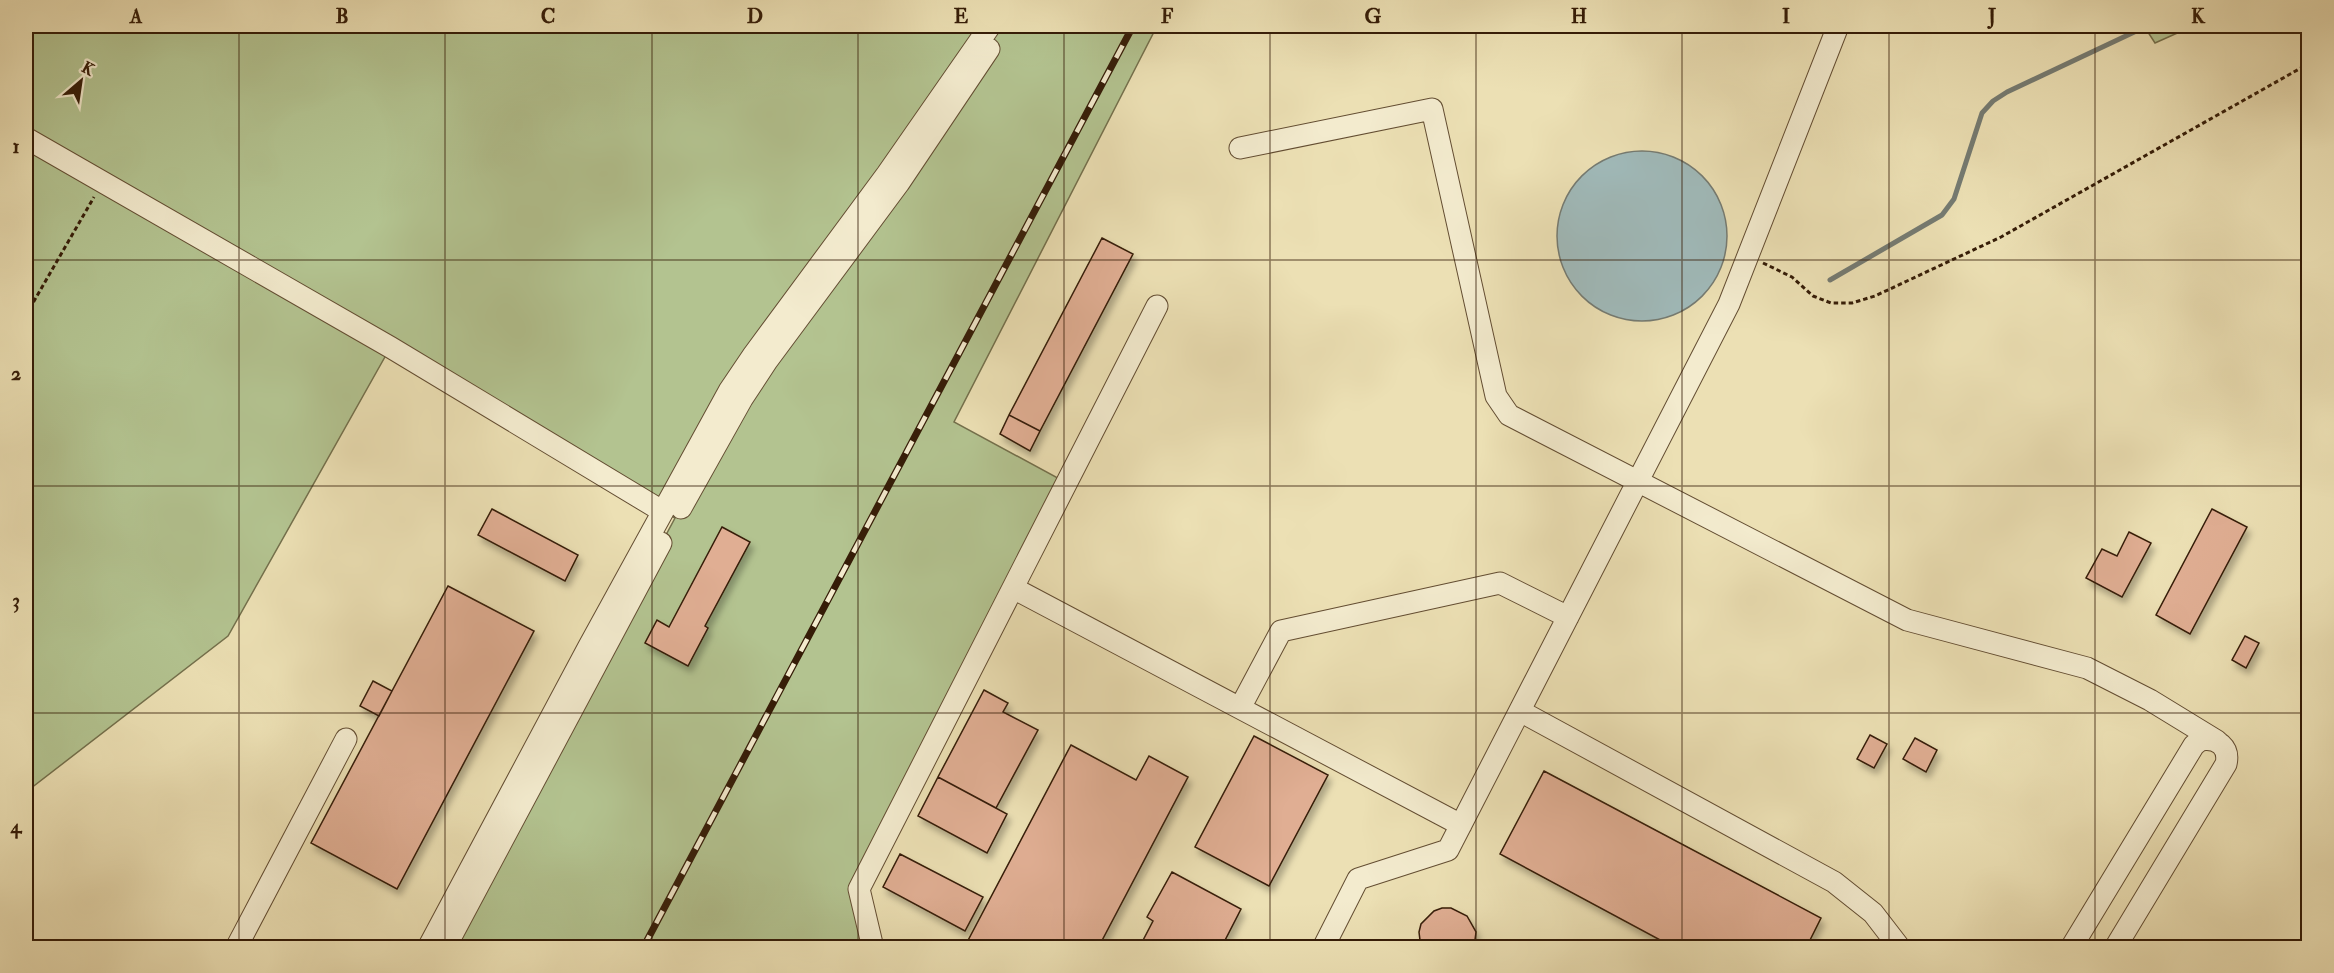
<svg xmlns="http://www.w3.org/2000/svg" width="2334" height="973" font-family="'IM FELL Double Pica',serif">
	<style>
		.green { fill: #b3c390; stroke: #74704c; stroke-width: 1.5 }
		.water { fill: #a0baba; stroke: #757b72; stroke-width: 1.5 }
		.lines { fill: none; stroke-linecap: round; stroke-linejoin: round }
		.stream { stroke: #757b72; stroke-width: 5 }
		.building { fill: #e0ae93; stroke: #351c07; stroke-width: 1.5; filter: url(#shadow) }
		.minor-casing { stroke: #634d32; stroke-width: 23 }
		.path { stroke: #351c07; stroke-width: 3; stroke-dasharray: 4.5 3; stroke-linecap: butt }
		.minor { stroke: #f3ebce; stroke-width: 21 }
		.rail-casing { stroke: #351c07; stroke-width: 7 }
		.rail { stroke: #f3ebce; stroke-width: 4.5; stroke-dasharray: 14; stroke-linecap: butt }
		.grid { fill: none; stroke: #351c07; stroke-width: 1.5; stroke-opacity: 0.55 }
		.neatline { fill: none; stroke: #351c07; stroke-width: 2 }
		.grid-label { font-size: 20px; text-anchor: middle; font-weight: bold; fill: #351c07 }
	</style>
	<defs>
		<filter id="shadow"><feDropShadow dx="3.5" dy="6" stdDeviation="3" flood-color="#0004"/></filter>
	</defs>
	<rect width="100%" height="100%" fill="#ece0b4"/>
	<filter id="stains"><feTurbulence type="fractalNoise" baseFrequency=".00333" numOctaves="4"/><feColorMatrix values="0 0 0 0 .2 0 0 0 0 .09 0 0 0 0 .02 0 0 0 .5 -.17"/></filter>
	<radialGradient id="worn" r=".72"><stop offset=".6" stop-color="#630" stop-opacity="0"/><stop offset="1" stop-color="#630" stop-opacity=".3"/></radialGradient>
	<!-- green -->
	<path class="green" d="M26,26h1131l-203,396 113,61 -208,406 14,58h-428l230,-429 -285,-170 -162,288 -202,156z
		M2144,26h49l-38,17z"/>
	<!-- water -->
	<path class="water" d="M1557 236a85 85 0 1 1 170 0a85 85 0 1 1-170 0Z"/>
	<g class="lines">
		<!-- stream -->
		<path class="stream" d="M1830,280l112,-65 12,-16 28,-86 11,-12 14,-9 140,-66"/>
	</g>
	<!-- building -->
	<path class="building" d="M1102,238l31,16 -93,177 -31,-16z
		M1009,415l31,16 -10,20 -30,-17z
		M492,509l86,46 -13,26 -87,-46z
		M2212,509l35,18 -57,107 -34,-19z
		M722,527l28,15 -45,84 3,2 -20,38 -43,-23 12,-23 12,7z
		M2129,532l22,11 -29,54 -36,-19 16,-29 15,7z
		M448,586l86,45 -137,258 -86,-46z
		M2245,636l14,7 -13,25 -14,-8z
		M373,681l19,10 -13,25 -19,-10z
		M984,690l24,13 -5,9 35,18 -42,78 -58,-31z
		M1870,735l17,9 -13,24 -17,-9z
		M1254,736l74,39 -59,111 -74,-39z
		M1915,738l22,12 -11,22 -23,-13z
		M1071,745l65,35 13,-24 39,21 -90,171h-134z
		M1544,771l277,147 -15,30h-131l-175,-94z
		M938,777l69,37 -20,39 -69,-37z
		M900,854l83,43 -18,34 -82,-44z
		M1172,872l69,37 -20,39h-82l14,-27 -6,-4z
		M1442,908h9l16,8 9,16 -2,16h-53l-2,-16 2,-8 13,-13z"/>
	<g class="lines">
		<defs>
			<path id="minor" d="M26,138l364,209 272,164
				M1240,148l192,-39 64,287 13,19 398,205 180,48 63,32 67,41
				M681,508l61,-109 25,-38 132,-178 90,-134
				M1013,588l448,237
				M1240,708l41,-77 219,-48 68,34
				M1520,711l314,171 39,31 27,35
				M236,948l110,-209
				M428,948l160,-300 141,-257 25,-37 133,-180 103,-148
				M445,948l216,-405
				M873,948l-14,-59 298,-583
				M1323,948l35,-69 90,-29 281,-546 109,-278
				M2071,948l123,-203 7,-5c16,-3 29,7 25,24l-111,184"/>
		</defs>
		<!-- minor casing -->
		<use href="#minor" class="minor-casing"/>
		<!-- path -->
		<path class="path" d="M1763,263l29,14 21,19 18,7h21l23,-7 126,-59 307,-173
			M26,315l68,-118"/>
		<!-- minor -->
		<use href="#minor" class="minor"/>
		<defs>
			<path id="rail" d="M643,948l490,-922"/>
		</defs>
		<!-- rail casing -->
		<use href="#rail" class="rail-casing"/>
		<!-- rail -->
		<use href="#rail" class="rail"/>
	</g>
	<!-- grid -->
	<path class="grid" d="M239,26v922M445,26v922M652,26v922M858,26v922M1064,26v922M1270,26v922M1476,26v922M1682,26v922M1889,26v922M2095,26v922M26,260h2282M26,486h2282M26,713h2282"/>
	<!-- margin -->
	<rect width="2334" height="973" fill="none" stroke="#ece0b4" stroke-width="66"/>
	<!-- north arrow -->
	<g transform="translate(81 81) rotate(29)" stroke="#f3ebce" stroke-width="4.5" paint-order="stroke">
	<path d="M0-4.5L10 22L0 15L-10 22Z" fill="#351c07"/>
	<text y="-9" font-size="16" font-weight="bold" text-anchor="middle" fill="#351c07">K</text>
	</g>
	<rect x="33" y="33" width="2268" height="907" class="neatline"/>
	<g class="grid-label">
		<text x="136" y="23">A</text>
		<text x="342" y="23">B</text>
		<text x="548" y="23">C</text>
		<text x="755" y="23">D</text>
		<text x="961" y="23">E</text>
		<text x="1167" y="23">F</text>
		<text x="1373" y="23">G</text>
		<text x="1579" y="23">H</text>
		<text x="1786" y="23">I</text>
		<text x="1992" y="23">J</text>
		<text x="2198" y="23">K</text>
		<text x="16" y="153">1</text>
		<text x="16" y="380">2</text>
		<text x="16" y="607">3</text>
		<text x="16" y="833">4</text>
	</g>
	<rect width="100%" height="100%" filter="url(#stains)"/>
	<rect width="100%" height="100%" fill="url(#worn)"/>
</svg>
